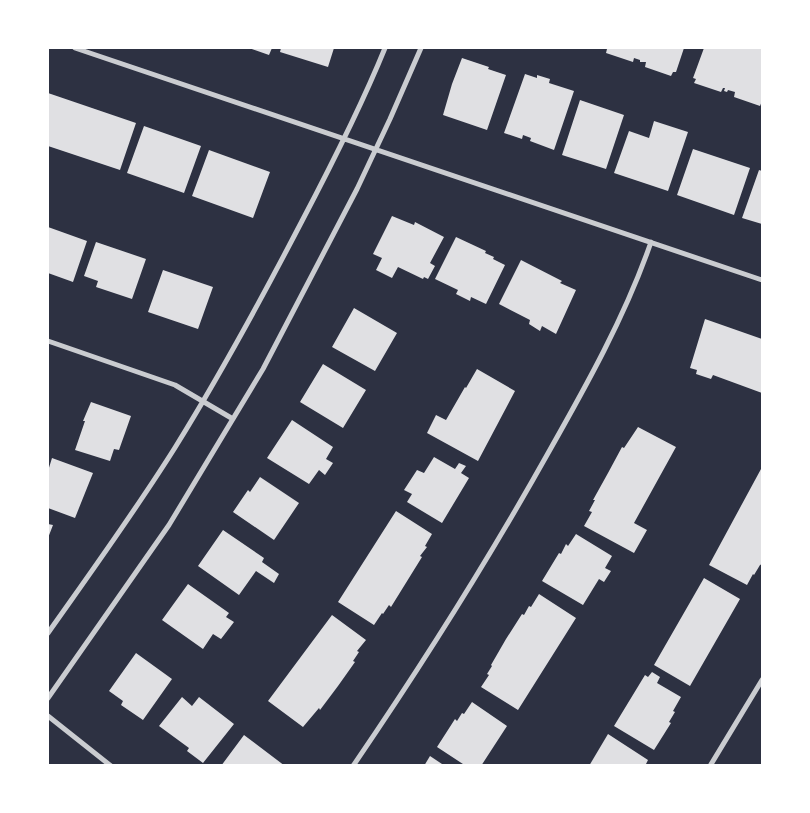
<svg xmlns="http://www.w3.org/2000/svg" width="810" height="813" font-family="'Golos Text',sans-serif">
	<style>
		.building { fill: #e0e0e3 }
		.lines { fill: none; stroke-linecap: round; stroke-linejoin: round }
		.minor { stroke: #caccd0; stroke-width: 5 }
	</style>
	<rect width="100%" height="100%" fill="#2d3142"/>
	<!-- building -->
	<path class="building" d="M249,48h23l-3,7z
		M281,48h53l-6,19 -48,-15z
		M603,48h81l-8,24h-3l-2,4 -26,-9 1,-5h-6v-2l-6,-2 -1,4 -27,-9 1,-4z
		M704,48h58v53l-2,5 -26,-9 1,-5 -7,-2 -1,2 -3,-1 1,-3h-2l-2,4 -27,-9 2,-4 -3,-1z
		M462,58l27,9 -1,2 18,6 -19,55 -44,-15 9,-31z
		M525,74l12,4v-3l13,4 -1,4 25,8 -20,59 -24,-9 1,-3 -8,-3 -1,4 -18,-6z
		M48,93l88,30 -16,47 -72,-24z
		M580,100l44,15 -18,54 -44,-14z
		M654,121l34,11 -20,59 -54,-18 15,-42 20,7z
		M144,126l57,20 -17,47 -57,-20z
		M693,149l57,19 -16,47 -57,-20z
		M209,150l61,22 -17,46 -61,-22z
		M759,170l3,1v53l-20,-6z
		M392,216l22,9 1,-3 29,15 -14,26 5,3 -7,13 -4,-2 -1,2 -25,-12 -6,11 -16,-8 6,-12 -9,-4z
		M48,227l39,14 -14,41 -25,-9z
		M456,237l30,14 -1,2 9,4 -1,2 12,6 -19,39 -15,-7 -1,4 -14,-7 2,-4 -23,-11z
		M96,242l50,17 -14,40 -36,-12 2,-6 -14,-5z
		M521,260l41,21 -2,2 16,7 -20,44 -14,-8 -2,5 -11,-7 1,-4 -31,-16z
		M163,270l50,17 -15,42 -50,-17z
		M354,308l43,25 -22,38 -43,-24z
		M705,319l57,20v54l-49,-18 -2,4 -15,-5 1,-4 -7,-2z
		M323,364l43,26 -23,38 -43,-26z
		M477,369l38,22 -37,70 -51,-28 9,-18 10,5 19,-33 1,1z
		M91,402l40,14 -12,34 -5,-1 -4,12 -35,-11 10,-29h-2z
		M292,420l41,27 -7,12 7,4 -8,12 -6,-5 -10,14 -42,-26z
		M638,427l38,20 -42,76 13,7 -13,23 -50,-27 8,-14 -3,-1 6,-11h-2l15,-27 14,-26 2,1z
		M434,457l21,12 4,-6 7,3 -5,7 8,5 -27,45 -35,-21 5,-8 -8,-4 13,-20 7,3z
		M52,458l41,15 -18,45 -27,-10v-37z
		M761,469l1,1v94l-2,1 -6,10 -1,-1 -6,11 -38,-20z
		M260,477l39,26 -25,37 -41,-28 15,-22 2,2z
		M396,511l36,23 -7,12 2,1 -7,9 2,1 -31,50 -2,-2 -6,9 -1,-1 -8,12 -36,-23z
		M48,524l5,1 -5,13z
		M223,530l41,28 -2,4 17,12 -5,9 -18,-12 -17,24 -41,-29z
		M576,534l36,22 -7,12 6,3 -7,11 -5,-3 -16,26 -41,-24 17,-28 2,1 5,-10 2,2z
		M704,578l36,21 -50,87 -36,-21z
		M188,584l41,29 -3,4 8,5 -13,17 -8,-5 -10,15 -41,-29z
		M539,594l37,24 -58,92 -37,-23 8,-12 -2,-1 5,-8 -1,-1 15,-26 16,-25 2,1 5,-9 2,1z
		M332,615l34,25 -9,11 2,1 -6,9 2,1 -17,24 -18,24 -1,-2 -16,19 -35,-26z
		M136,653l36,26 -29,41 -22,-15 2,-4 -14,-10z
		M652,672l8,5 -3,6 24,14 -8,14 2,1 -6,10 2,1 -17,27 -40,-24 31,-51 3,2z
		M182,697l10,9 7,-9 35,27 -31,39 -16,-12 2,-3 -30,-22z
		M472,702l35,24 -26,40h-15l-29,-19 18,-28 2,2 5,-8 2,1z
		M608,734l40,26 -3,6h-56z
		M244,735l41,31h-64z
		M430,756l15,10h-21z"/>
	<g class="lines">
		<!-- minor -->
		<path class="minor" d="M75,48l687,232
			M48,341l127,44 58,34
			M48,633c43,-61 88,-123 128,-187 45,-73 86,-148 126,-225 30,-57 59,-114 83,-173
			M48,698l121,-173 94,-156 94,-180 33,-70 31,-71
			M48,716l63,50
			M353,766c69,-101 134,-204 194,-311 38,-67 79,-140 104,-213
			M710,766l52,-86"/>
	</g>
	<!-- border -->
	<rect width="810" height="813" fill="none" stroke="#ffffff" stroke-width="98"/>
</svg>
